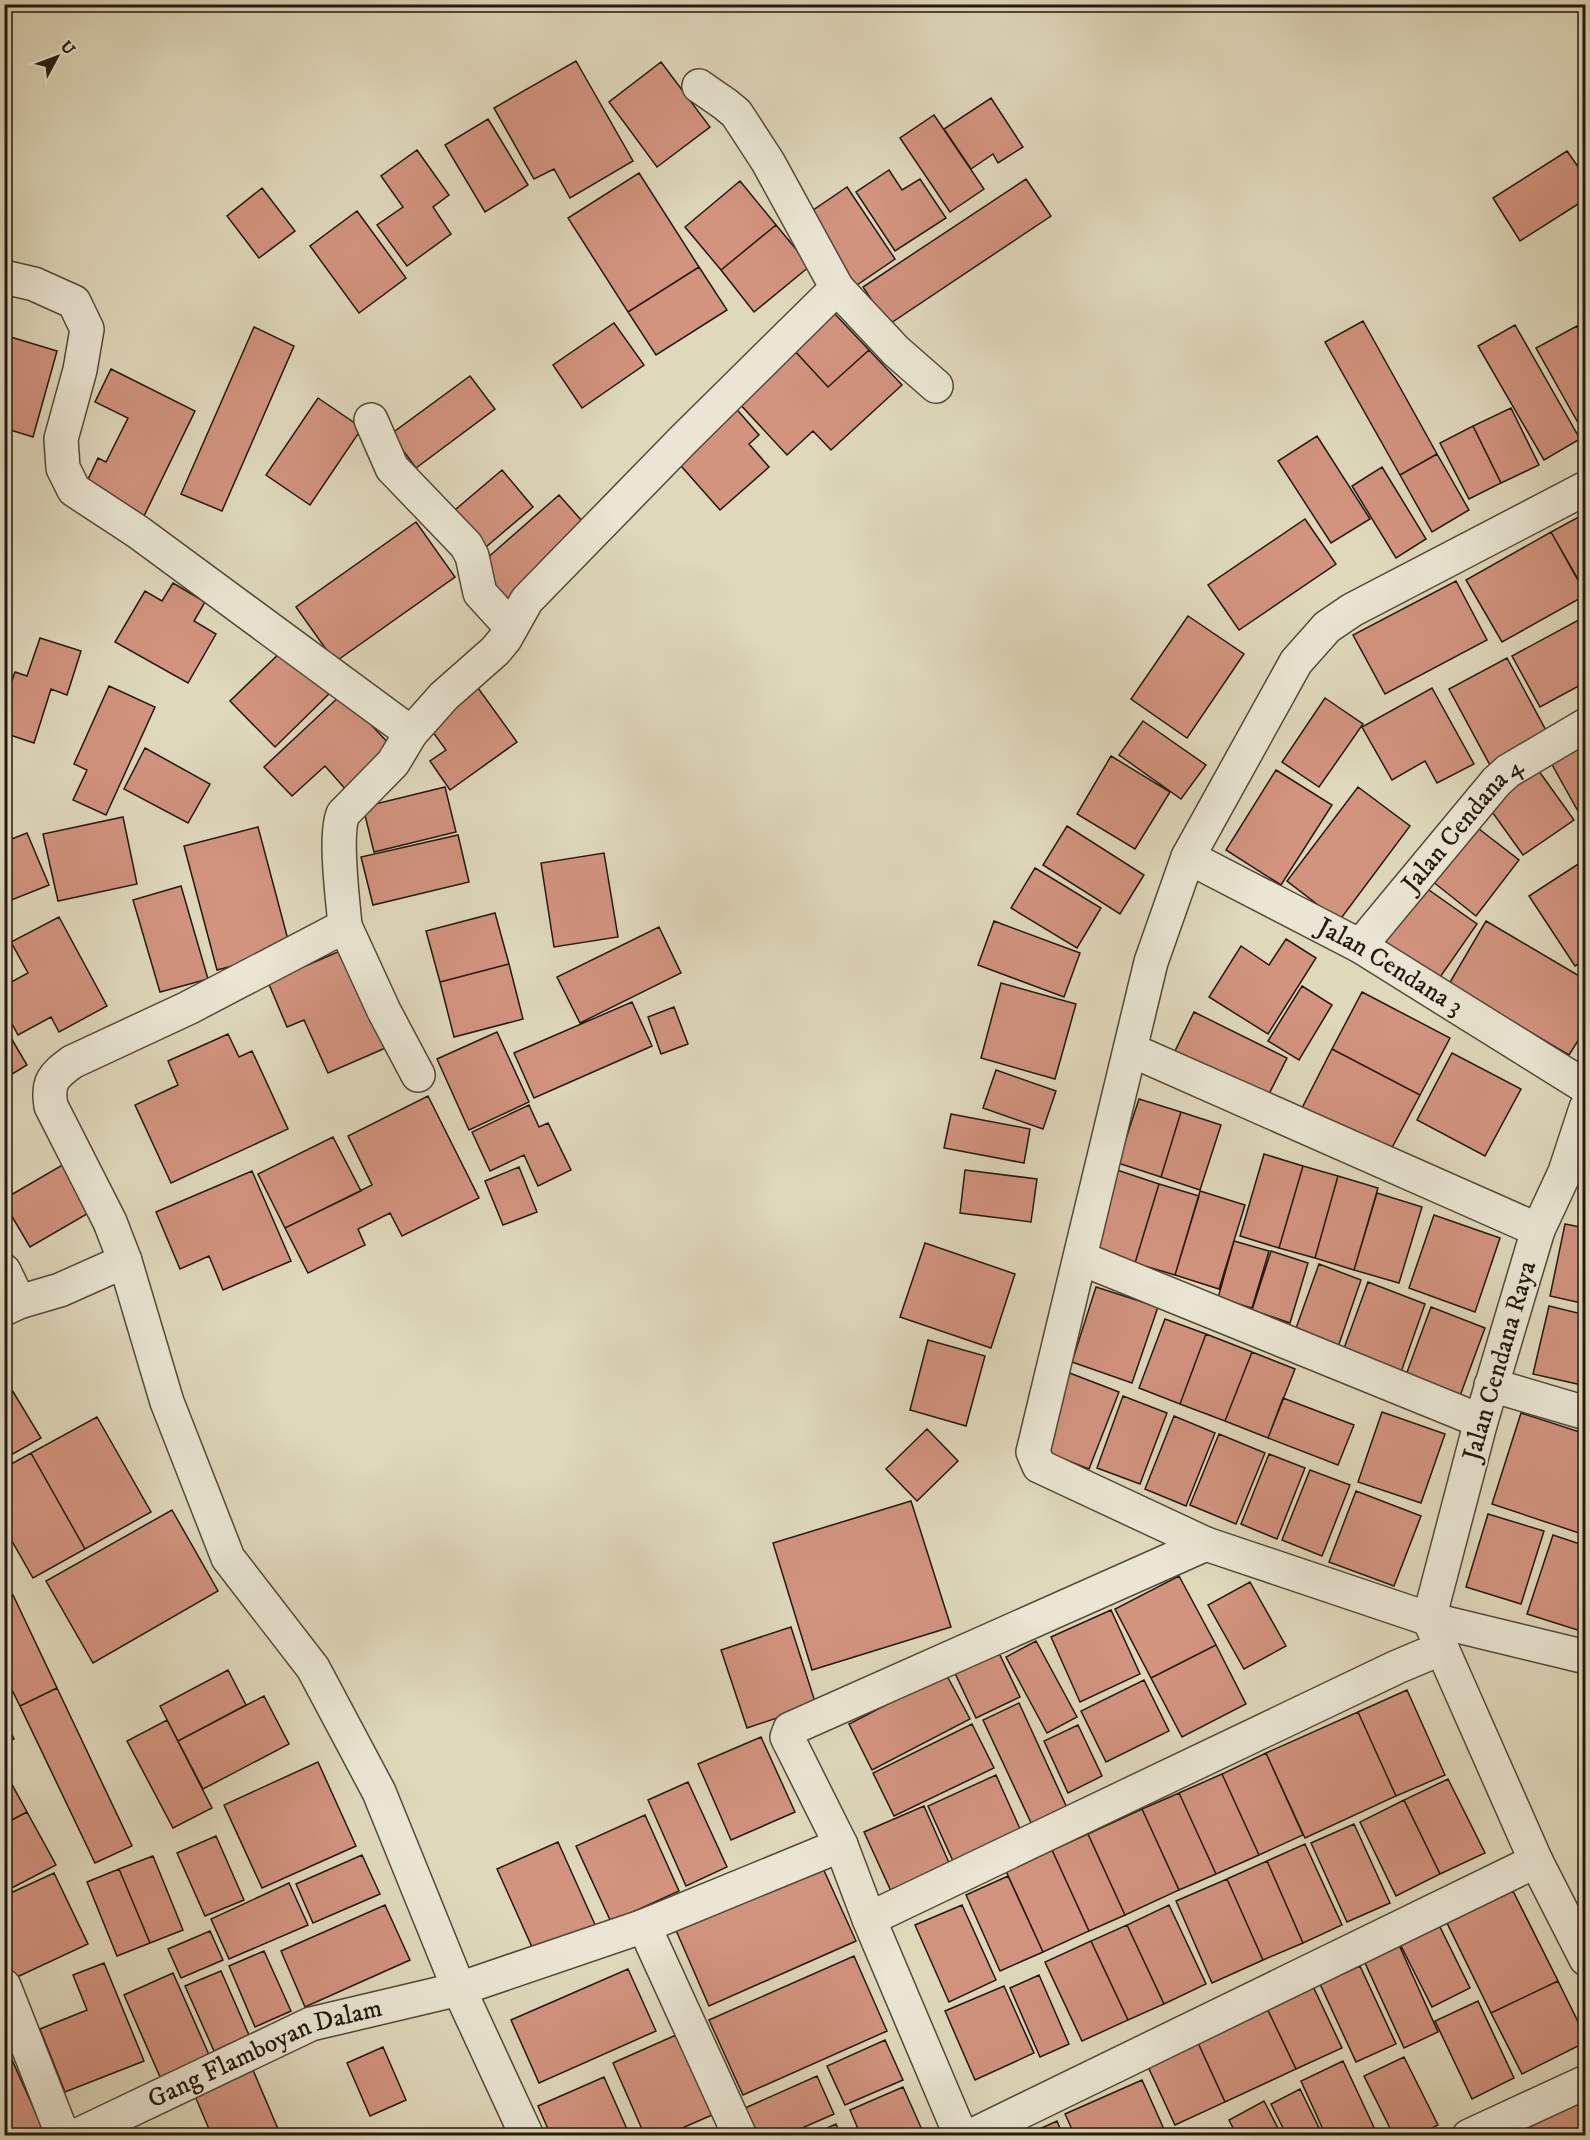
<svg xmlns="http://www.w3.org/2000/svg" width="1590" height="2140" font-family="'IM FELL DW Pica',serif">
	<style>
		.building { fill: #d2937f; stroke: #23190e; stroke-width: 1.5 }
		.lines { fill: none; stroke-linecap: round; stroke-linejoin: round }
		.minor-casing { stroke: #524939; stroke-width: 36 }
		.minor { stroke: #eae6d3; stroke-width: 33 }
		.labels { text-anchor: middle; dominant-baseline: central; stroke-width: 4.5; stroke-linejoin: round; paint-order: stroke }
		.street-label { font-size: 26px; fill: #23190e; stroke: #eae6d3 }
	</style>
	<rect width="100%" height="100%" fill="#dfd8bb"/>
	<filter id="stains"><feTurbulence type="fractalNoise" baseFrequency=".00333" numOctaves="4"/><feColorMatrix values="0 0 0 0 .2 0 0 0 0 .09 0 0 0 0 .02 0 0 0 .5 -.17"/></filter>
	<radialGradient id="worn" r=".72"><stop offset=".6" stop-color="#630" stop-opacity="0"/><stop offset="1" stop-color="#630" stop-opacity=".3"/></radialGradient>
	<!-- building -->
	<path class="building" d="M872,4h42l-1,7 -41,-4z
		M576,61l57,100 -63,37 -16,-29 -20,10 -40,-71z
		M661,62l49,65 -53,40 -48,-65z
		M991,98l32,49 -25,16 -5,-9 -22,15 -27,-40z
		M934,115l50,74 -34,23 -50,-74z
		M488,119l40,66 -43,27 -40,-67z
		M417,150l32,45 -16,12 18,27 -44,32 -30,-41 26,-18 -22,-31z
		M1567,151l19,27v21l-66,42 -27,-43z
		M889,170l13,20 18,-11 26,39 -51,33 -39,-59z
		M639,173l60,94 -71,45 -60,-94z
		M1026,179l25,37 -163,109 -25,-38z
		M740,181l36,44 -55,45 -36,-43z
		M847,187l48,72 -41,28 -48,-72z
		M262,188l33,43 -36,27 -32,-42z
		M357,211l49,67 -47,35 -49,-67z
		M776,225l34,41 -56,46 -33,-42z
		M699,267l28,43 -71,45 -28,-43z
		M833,312l36,38 -41,37 -35,-38z
		M1363,321l74,133 -37,21 -75,-133z
		M614,323l30,42 -62,43 -29,-43z
		M1515,325l65,114 -36,21 -66,-114z
		M1577,326l9,14v97l-50,-89z
		M254,327l40,19 -72,165 -41,-17z
		M4,335l53,16 -24,86 -29,-9z
		M793,349l35,38 41,-37 33,35 -71,65 -18,-19 -26,24 -50,-54z
		M111,369l84,42 -52,107 -59,-30 14,-30 8,4 22,-44 -33,-16z
		M470,376l25,33 -79,59 -25,-34z
		M318,398l44,30 -52,77 -44,-30z
		M733,405l26,30 -10,9 20,23 -49,43 -46,-52z
		M1511,408l28,57 -38,18 -28,-57z
		M1473,426l28,57 -32,16 -29,-56z
		M1317,436l53,83 -39,24 -53,-82z
		M1437,454l32,56 -37,22 -32,-57z
		M1382,467l44,72 -30,19 -44,-72z
		M502,470l31,37 -53,45 -31,-37z
		M559,495l31,35 -82,72 -31,-35z
		M1586,513v80l-35,-61z
		M1305,519l31,45 -97,66 -31,-45z
		M416,522l39,55 -120,85 -39,-55z
		M1551,532l35,63 -84,47 -36,-62z
		M1456,581l31,59 -102,54 -32,-59z
		M173,583l32,19 -11,19 22,13 -28,49 -73,-41 30,-51 17,10z
		M1188,616l56,38 -57,84 -56,-39z
		M1586,616v66l-46,25 -28,-51z
		M40,638l41,13 -14,44 -16,-6 -17,54 -30,-10v-29l11,-32 12,4z
		M287,646l44,46 -56,55 -45,-46z
		M1507,658l42,78 -58,31 -42,-78z
		M109,686l46,21 -49,108 -33,-15 14,-30 -13,-6z
		M478,688l39,54 -67,48 -20,-29 16,-11 -19,-26z
		M1432,688l42,76 -37,19 -12,-22 -33,19 -30,-53z
		M342,694l51,54 -46,43 -22,-25 -33,30 -28,-29z
		M1325,698l38,26 -44,63 -37,-25z
		M1143,721l63,44 -25,34 -62,-44z
		M1586,741v68l-7,4 -29,-52z
		M145,748l65,36 -22,39 -64,-34z
		M1111,756l59,36 -35,57 -58,-35z
		M1536,767l38,53 -51,35 -38,-53z
		M1276,770l56,35 -51,80 -55,-35z
		M445,787l11,45 -82,20 -11,-45z
		M1358,787l52,39 -71,95 -52,-40z
		M123,817l14,67 -79,17 -15,-67z
		M1470,822l49,38 -43,56 -49,-39z
		M1067,826l77,49 -24,39 -77,-49z
		M258,827l33,124 -74,19 -33,-124z
		M27,833l22,52 -45,18v-61z
		M458,835l11,47 -96,23 -12,-48z
		M604,853l14,84 -64,10 -13,-84z
		M1586,859v101l-11,6 -46,-70z
		M1035,868l66,40 -24,40 -66,-40z
		M1419,883l58,41 -41,59 -59,-40z
		M181,886l27,93 -48,13 -27,-92z
		M495,913l14,51 -69,18 -14,-51z
		M59,917l48,89 -48,26 -8,-15 -33,18 -14,-26v-23l24,-13 -17,-31z
		M994,921l86,32 -16,44 -86,-32z
		M1486,921l100,59v48l-17,27 -120,-71z
		M659,927l22,46 -101,50 -23,-46z
		M1286,939l30,19 -48,76 -59,-37 32,-51 28,19z
		M347,948l43,98 -62,27 -24,-53 -17,7 -19,-45z
		M509,964l14,55 -69,18 -14,-55z
		M1001,983l75,21 -21,75 -74,-21z
		M1302,986l30,19 -33,55 -31,-19z
		M1362,992l88,46 -30,57 -88,-46z
		M632,1002l20,44 -118,52 -20,-45z
		M674,1007l14,37 -27,10 -13,-37z
		M1194,1012l93,46 -21,42 -92,-47z
		M4,1026l23,39 -23,14z
		M497,1032l32,70 -60,28 -32,-71z
		M228,1034l11,23 13,-6 36,78 -117,54 -36,-78 43,-20 -10,-24z
		M1332,1049l88,46 -33,62 -86,-47z
		M1452,1053l69,36 -36,67 -68,-36z
		M996,1070l60,21 -13,38 -60,-21z
		M428,1096l51,102 -77,38 -12,-23 -32,16 7,16 -57,28 -23,-45 87,-43 -24,-49z
		M1139,1099l42,13 -20,65 -43,-14z
		M529,1105l10,22 9,-4 23,47 -33,16 -14,-31 -34,16 -18,-39z
		M1181,1112l40,13 -21,65 -39,-13z
		M951,1114l79,15 -6,34 -80,-15z
		M333,1137l28,54 -76,37 -27,-54z
		M1264,1154l39,12 -24,82 -39,-12z
		M71,1160l28,47 -69,40 -26,-44v-4z
		M1303,1166l35,10 -23,82 -36,-10z
		M519,1167l18,45 -34,13 -18,-44z
		M1114,1169l45,15 -24,79 -46,-13z
		M965,1170l72,9 -6,43 -71,-9z
		M252,1171l39,90 -68,29 -14,-34 -29,13 -24,-57z
		M1338,1176l40,12 -24,82 -39,-12z
		M1159,1184l40,12 -24,79 -40,-12z
		M1200,1191l45,14 -26,84 -44,-14z
		M1377,1193l45,14 -23,76 -45,-13z
		M1434,1215l66,23 -25,74 -66,-24z
		M1565,1224l21,4v76l-36,-8z
		M1234,1241l35,10 -17,57 -34,-10z
		M925,1243l90,31 -24,74 -91,-31z
		M1271,1251l37,12 -18,60 -38,-13z
		M1319,1264l42,16 -23,67 -43,-16z
		M1368,1282l57,22 -24,68 -58,-21z
		M1096,1287l62,20 -26,76 -60,-21z
		M1549,1306l37,9v71l-53,-12z
		M1431,1307l54,21 -25,68 -54,-21z
		M1165,1319l41,15 -26,70 -41,-16z
		M1206,1334l46,18 -27,69 -45,-17z
		M928,1340l57,16 -19,70 -56,-16z
		M1252,1352l43,17 -27,69 -43,-17z
		M1067,1372l52,20 -30,77 -51,-20z
		M9,1385l32,53 -37,21v-71z
		M1123,1396l44,17 -27,71 -43,-16z
		M1283,1398l71,27 -16,40 -70,-27z
		M1382,1412l63,22 -24,69 -63,-21z
		M1521,1413l65,21 -1,101 -93,-31z
		M1174,1416l41,17 -29,73 -41,-17z
		M97,1417l54,95 -66,37 -54,-96z
		M927,1429l31,32 -41,40 -31,-32z
		M1219,1434l46,19 -29,71 -46,-19z
		M31,1453l54,96 -52,29 -29,-51v-59z
		M1269,1454l36,14 -28,71 -36,-15z
		M1310,1470l40,15 -28,71 -40,-16z
		M1356,1491l65,25 -27,70 -65,-24z
		M911,1501l40,126 -139,43 -39,-127z
		M172,1510l46,81 -125,72 -47,-82z
		M1488,1514l56,17 -23,73 -55,-17z
		M1553,1535l33,11 -2,86 -57,-18z
		M1179,1576l37,69 -65,33 -36,-69z
		M1250,1582l36,64 -42,23 -36,-64z
		M13,1595l44,93 -37,18 -16,-32v-75z
		M1111,1610l29,64 -60,28 -29,-65z
		M791,1627l25,78 -69,23 -26,-78z
		M1036,1641l41,76 -30,16 -41,-76z
		M1216,1645l30,59 -64,33 -31,-59z
		M998,1651l22,46 -44,21 -22,-47z
		M228,1670l18,35 -68,36 -18,-35z
		M946,1674l24,45 -98,51 -23,-46z
		M1144,1680l25,51 -63,31 -25,-51z
		M57,1688l75,158 -37,17 -75,-157z
		M1407,1690l38,85 -49,21 -38,-84z
		M264,1696l25,48 -86,45 -25,-48z
		M1019,1703l49,107 -35,17 -50,-107z
		M1358,1712l38,84 -91,42 -39,-85z
		M4,1720l10,19 -10,5z
		M167,1720l45,88 -39,20 -46,-87z
		M972,1724l22,44 -100,48 -21,-43z
		M1078,1725l24,51 -34,17 -24,-52z
		M761,1737l34,75 -64,28 -33,-76z
		M1266,1753l37,82 -44,20 -37,-81z
		M318,1762l38,84 -94,42 -38,-83z
		M4,1770l23,42 -23,12z
		M1222,1774l37,81 -43,19 -37,-81z
		M996,1775l25,56 -68,30 -25,-55z
		M1448,1779l37,74 -45,21 -36,-74z
		M688,1782l39,85 -41,19 -38,-86z
		M1179,1793l37,81 -37,16 -37,-81z
		M1404,1800l36,74 -44,22 -36,-74z
		M924,1806l26,59 -59,26 -27,-59z
		M1142,1809l37,81 -54,25 -37,-81z
		M27,1812l29,53 -52,27v-68z
		M645,1815l34,76 -68,31 -35,-76z
		M1354,1824l36,79 -43,19 -36,-79z
		M1088,1834l37,81 -36,16 -37,-81z
		M216,1836l28,64 -39,16 -28,-63z
		M558,1842l39,87 -61,27 -39,-87z
		M1305,1844l37,81 -39,18 -36,-82z
		M1052,1850l37,81 -46,21 -37,-81z
		M362,1855l18,39 -67,29 -17,-39z
		M153,1856l30,74 -33,13 -31,-74z
		M1267,1861l36,82 -40,17 -36,-81z
		M821,1864l35,77 -147,65 -34,-78z
		M119,1869l31,74 -33,13 -30,-74z
		M54,1873l34,71 -73,34 -11,-22v-60z
		M1008,1876l35,76 -43,19 -34,-76z
		M1227,1879l36,81 -51,23 -36,-82z
		M289,1883l19,42 -79,34 -18,-40z
		M1513,1891l45,90 -67,32 -44,-90z
		M385,1905l25,55 -105,47 -24,-56z
		M962,1905l34,75 -47,22 -34,-77z
		M1169,1905l37,79 -42,20 -37,-79z
		M1438,1923l32,65 -38,19 -33,-65z
		M1127,1925l37,79 -36,16 -37,-79z
		M210,1931l13,29 -42,18 -13,-29z
		M1395,1936l43,96 -34,16 -44,-96z
		M1091,1941l37,79 -46,21 -37,-79z
		M264,1951l27,60 -36,16 -26,-61z
		M854,1956l33,75 -144,64 -34,-75z
		M104,1963l40,98 -79,31 -25,-63 47,-19 -14,-35z
		M1360,1966l36,78 -40,18 -36,-78z
		M628,1969l28,62 -117,52 -28,-63z
		M221,1971l28,64 -35,16 -29,-65z
		M173,1973l37,84 -49,22 -37,-84z
		M1039,1975l30,69 -29,13 -30,-69z
		M1310,1980l32,68 -46,21 -32,-67z
		M1558,1981l28,57v4l-64,32 -31,-61z
		M1004,1986l30,67 -59,27 -30,-69z
		M1478,2001l36,77 -42,21 -37,-78z
		M1264,2002l32,67 -71,33 -31,-68z
		M1194,2034l31,68 -50,23 -31,-67z
		M676,2035l36,80 -48,21h-19l-32,-73z
		M885,2040l18,40 -58,25 -18,-39z
		M4,2042l42,94h-42z
		M383,2047l23,53 -36,16 -23,-53z
		M1404,2057l34,68 -21,11h-23l-30,-60z
		M1343,2061l35,75h-52l-25,-55z
		M250,2063l31,73h-69l-20,-47z
		M817,2076l17,38 -50,22h-29l-12,-27z
		M604,2077l26,59h-79l-13,-30z
		M1142,2080l25,56h-92l-10,-22z
		M903,2087l20,45 -9,4h-53l-11,-26z
		M1300,2089l23,47h-36l-16,-32z
		M1586,2094v42h-60l-5,-10z
		M1264,2101l18,35h-45l-8,-16z
		M1057,2121l6,15h-39z
		M836,2124l5,12h-32z"/>
	<g class="lines">
		<defs>
			<g id="minor">
				<path d="M699,86l26,18 11,9 8,12 24,37 69,126 59,63 40,35"/>
				<path d="M4,277l30,7 40,18 13,27 -7,41 -19,69 2,29 11,22 64,42 273,201 -18,30 -50,51c-9,22 0,86 2,112l-157,82 -116,54c-19,14 -25,20 -21,44l59,116 15,39 42,141 61,156 85,110 66,124 80,197 68,147"/>
				<path d="M371,420l21,48 74,77 6,11 8,37 30,33"/>
				<path d="M1586,488l-234,122 -25,17 -31,35 -108,195 -37,105 -118,490 6,14 167,78 223,75 157,38"/>
				<path d="M411,733l33,-37 51,-45 10,-12 22,-39 157,-161 153,-151"/>
				<path id="s1" d="M1188,857l172,89 226,141"/>
				<path d="M345,926l39,85 34,64"/>
				<path id="s2" d="M1360,946l136,-164 12,-11 78,-46"/>
				<path d="M1131,1050l407,180"/>
				<path d="M1586,1108l-21,64 -27,58 -57,191 -52,198 107,242 50,98"/>
				<path d="M1080,1258l401,163"/>
				<path d="M4,1271l15,31"/>
				<path d="M4,1309l15,-7 41,-12 65,-29"/>
				<path d="M1491,1385l95,28"/>
				<path d="M869,1919l528,-252 45,-19"/>
				<path d="M644,1926l96,210"/>
				<path d="M4,1986l59,150"/>
				<path id="s3" d="M76,2136l235,-112 148,-35 185,-63 197,-81"/>
				<path d="M961,2136l-92,-217 -28,-74 -54,-108 3,-8 416,-185"/>
				<path d="M971,2136l565,-275"/>
				<path d="M1469,2136l117,-54"/>
			</g>
		</defs>
		<!-- minor casing -->
		<use href="#minor" class="minor-casing"/>
		<!-- minor -->
		<use href="#minor" class="minor"/>
	</g>
	<g class="labels">
		<!-- street labels -->
		<g class="street-label">
			<text stroke="none"><textPath href="#s2" startOffset="159">Jalan Cendana 4</textPath></text>
			<text stroke="none"><textPath href="#s1" startOffset="230">Jalan Cendana 3</textPath></text>
			<text transform="translate(1500 1361) rotate(-74)">Jalan Cendana Raya</text>
			<text stroke="none"><textPath href="#s3" startOffset="207">Gang Flamboyan Dalam</textPath></text>
		</g>
	</g>
	<!-- margin -->
	<rect width="1590" height="2140" fill="none" stroke="#dfd8bb" stroke-width="24"/>
	<rect x="6" y="6" width="1578" height="2128" fill="none" stroke="#23190e" stroke-width="3"/>
	<rect x="12" y="12" width="1566" height="2116" fill="none" stroke="#23190e" stroke-width="1.5"/>
	<!-- north arrow -->
	<g transform="translate(57 57) rotate(49)" stroke="#eae6d3" stroke-width="4.5" paint-order="stroke">
	<path d="M0-4.5L10 22L0 15L-10 22Z" fill="#23190e"/>
	<text y="-9" font-size="16" font-weight="bold" text-anchor="middle" fill="#23190e">U</text>
	</g>
	<rect width="100%" height="100%" filter="url(#stains)"/>
	<rect width="100%" height="100%" fill="url(#worn)"/>
</svg>
